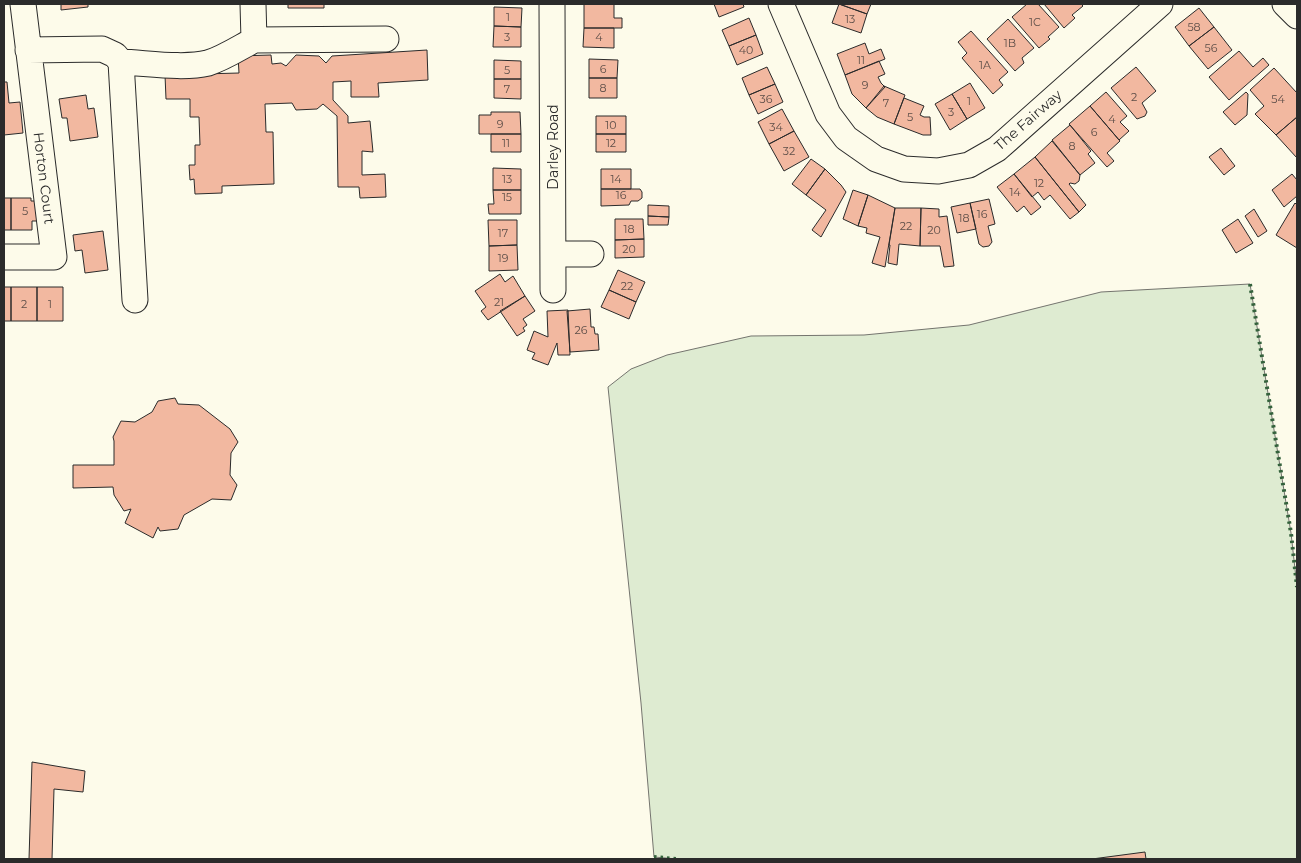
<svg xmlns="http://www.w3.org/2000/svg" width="1301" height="863" font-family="Montserrat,sans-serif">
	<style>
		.green { fill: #deebd1; stroke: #74746e }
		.building { fill: #f2b8a0; stroke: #2b2b2b }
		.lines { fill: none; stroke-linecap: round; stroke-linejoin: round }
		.minor-casing { stroke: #2b2b2b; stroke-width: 27 }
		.minor { stroke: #fdfbea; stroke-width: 25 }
		.hedge { stroke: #34623c; stroke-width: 4; stroke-dasharray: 2.5 4; stroke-linecap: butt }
		.labels { text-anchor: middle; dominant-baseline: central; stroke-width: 4; stroke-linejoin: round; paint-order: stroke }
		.number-label { font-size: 11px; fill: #5d4e48 }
		.street-label { font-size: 14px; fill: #2b2b2b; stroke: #fdfbea }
	</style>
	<rect width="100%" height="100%" fill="#fdfbea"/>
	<!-- green -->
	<path class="green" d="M1250,284l41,249 6,54v272h-620l-23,-2 -13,-154 -33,-316 23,-18 36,-14 84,-19 113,-1 105,-10 132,-33z"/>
	<!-- building -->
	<path class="building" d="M61,4h27v3l-27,3z
		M288,4h36v4h-36z
		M584,4h30v14h8v10h-38z
		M714,4h29l1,3 -25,10z
		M839,4h32l-4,10z
		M839,4l28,10 -6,19 -29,-10z
		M1027,4h11l21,23 -11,10 2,2 -11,9 -27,-31z
		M1044,4h37l2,2 -11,9 3,3 -11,10z
		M494,7l28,1 -1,19 -27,-1z
		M1199,8l15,19 -25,19 -14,-19z
		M749,18l7,17 -27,11 -7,-16z
		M1008,19l26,29 -12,10 2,5 -9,8 -28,-32z
		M494,26l27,1v20h-28z
		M1214,27l18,23 -24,19 -19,-23z
		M584,28h30v20l-31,-1z
		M971,31l37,41 -9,8 4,5 -10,9 -31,-36 5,-5 -9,-11z
		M756,35l7,19 -26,11 -8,-19z
		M865,43l4,11 12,-5 4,10 -40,16 -8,-21z
		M427,50l1,30 -50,3 1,14h-28v-16l-18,1v18l15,16v7l22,-2 3,31 -11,-1v24l23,-1 1,23 -26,1 -1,-11h-21l-1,-71 -14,-12 -6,5 -21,1 -4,-7 -27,1 1,28h7l1,52 -52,2v7l-27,1 -1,-15 -4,1 -1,-15h6v-20h5l-1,-28h-9v-18h-24l-1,-24 74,-2 -1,-17 33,-1 1,9 9,-1 5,3 10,-11 23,1 7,7 6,-7z
		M1239,51l14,16 10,-9 6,7 -40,35 -20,-23z
		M589,59l29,1 -1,18h-28z
		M494,60l27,1v18h-27z
		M879,61l6,13 -7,3 3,6 4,4 -19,21 -14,-14 -7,-19z
		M767,67l8,17 -26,11 -7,-17z
		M1136,67l20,24 -14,12 5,9 -2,4 -8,3 -26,-31z
		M1274,68l23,25v24l-21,18 -21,-21 9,-8 -14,-16z
		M589,78h28v20h-28z
		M494,79h27v20l-27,-1z
		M4,82h3l2,21 11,-1 3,31 -19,2z
		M970,83l15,25 -18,11 -15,-25z
		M775,84l8,18 -25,12 -9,-19z
		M884,86l21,9 -11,29 -17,-7 -11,-9z
		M1106,92l21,24 -7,6 9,9 -10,9 -29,-34z
		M1246,92l2,2 -1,21 -12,10 -12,-13z
		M952,94l15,25 -17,11 -15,-26z
		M86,95l2,14 6,-1 4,29 -28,4 -3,-23h-5l-3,-19z
		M904,98l20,8 -4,9 4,2h6l1,18h-8l-29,-11z
		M1090,106l30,35 -13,12 7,8 -7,6 -38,-43z
		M782,109l12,22 -25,13 -11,-22z
		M491,112h29l1,22h-42v-19h12z
		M596,116h30v18h-30z
		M1297,117v41l-21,-23z
		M1070,125l21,26 -3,3 7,9 -15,12 -28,-35z
		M794,131l15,26 -25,14 -15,-27z
		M491,134h30v18h-30z
		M596,134h30v18h-30z
		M1052,141l28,34 -1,6 -4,3 -5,-1 -1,1 17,21 -7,7 -44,-55z
		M1221,148l14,18 -11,9 -15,-18z
		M1035,157l44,55 -9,7 -20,-24 -6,5 -6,-8 -6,5 -18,-23z
		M811,159l14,10 -19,26 -14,-11z
		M493,168l28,1v21h-28z
		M601,169h30v20h-30z
		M825,169l16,16 5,7 -25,45 -9,-7 14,-20 -20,-15z
		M1014,174l27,33 -10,8 -7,-9 -7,6 -20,-25z
		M1292,174l5,6v16l-13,11 -12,-17z
		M601,189h39l2,3v6l-4,3h-7l-2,4 -28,1z
		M493,190h28v24h-32l-1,-10h6z
		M853,190l15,5 -10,31 -15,-7z
		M868,195l27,13 -10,59 -13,-4 8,-26 -14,-4 1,-5 -9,-2z
		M4,198h7v32h-7z
		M11,198h20v3h8v20h-7v9h-21z
		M989,199l6,25 -7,2 4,16 -3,4 -6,1 -4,-3 -9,-41z
		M970,203l6,26 -19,4 -6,-26z
		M1295,203l2,2v43l-21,-13z
		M648,205l21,1v11l-21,-1z
		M895,208h26l-1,38 -21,-2 -2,21 -9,-2 2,-18h-1z
		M921,208l18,1v8l8,-1 7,50 -10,1 -4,-21h-20z
		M1254,209l13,22 -9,6 -13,-21z
		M648,216l21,1 -1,8h-20z
		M615,219h28l1,20 -29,1z
		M1238,219l15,24 -17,10 -14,-23z
		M488,220h29v25l-28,1z
		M103,231l5,39 -23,3 -3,-23 -7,1 -2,-16z
		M644,239v18l-29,1v-18z
		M517,245l1,25 -29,1v-25z
		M618,270l27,12 -9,20 -27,-12z
		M500,274l5,8 8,-6 12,20 -37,24 -7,-9 5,-4 -11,-16z
		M4,287h7v34h-7z
		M11,287h26v34h-26z
		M37,287h26v34h-26z
		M609,290l27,12 -7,17 -28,-12z
		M525,296l10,15 -12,8 4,6 -4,3 2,3 -8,5 -17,-25z
		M590,309l1,18h3l1,7h3l1,16 -29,2 -3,-41z
		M568,310l2,45h-12l-1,-12 -9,22 -16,-6 3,-6 -8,-3 7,-19 14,6 -1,-26z
		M175,398l3,6 21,1 31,24 8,13 -7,11 -1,22 7,10 -6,15 -19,-1 -28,16 -6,14 -18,2 -2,-4 -5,11 -28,-15 6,-14 -7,2 -10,-16 -1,-8 -40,1v-23h41v-24l-1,-4 8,-16 14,1 17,-10 6,-11z
		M32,762l53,9 -2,21 -29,-3 -2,70h-23z
		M1145,852l1,7h-54z"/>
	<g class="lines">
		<defs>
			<path id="minor" d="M253,4l1,36
				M552,4l1,286
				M781,4l47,110 18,24 30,21 28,10 34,2 31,-6 28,-16 163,-145
				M1285,4l12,12
				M28,50l74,-1 13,6 6,7 14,238
				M121,62c26,1 62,7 87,1 16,-5 31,-15 46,-23l132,-1
				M553,254h38
				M4,257h50l-31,-253"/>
		</defs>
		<!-- minor casing -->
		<use href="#minor" class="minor-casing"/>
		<!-- minor -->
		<use href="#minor" class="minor"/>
		<!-- hedge -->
		<path class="hedge" d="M1250,284l41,249 6,54
			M654,857l22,2"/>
	</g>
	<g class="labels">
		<!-- number labels -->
		<g class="number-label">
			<text x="508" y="17">1</text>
			<text x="850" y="19">13</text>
			<text x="1035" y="22">1C</text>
			<text x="1194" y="27">58</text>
			<text x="507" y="37">3</text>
			<text x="599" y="37">4</text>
			<text x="1010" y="43">1B</text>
			<text x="1211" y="48">56</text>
			<text x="746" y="50">40</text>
			<text x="861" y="60">11</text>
			<text x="985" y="65">1A</text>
			<text x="603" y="69">6</text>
			<text x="507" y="70">5</text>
			<text x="865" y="85">9</text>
			<text x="603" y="88">8</text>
			<text x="507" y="89">7</text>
			<text x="1134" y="97">2</text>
			<text x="766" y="99">36</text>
			<text x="1278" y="99">54</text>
			<text x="969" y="101">1</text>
			<text x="886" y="103">7</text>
			<text x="951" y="112">3</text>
			<text x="910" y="117">5</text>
			<text x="1112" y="119">4</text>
			<text x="500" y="124">9</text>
			<text x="611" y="125">10</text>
			<text x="776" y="127">34</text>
			<text x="1094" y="132">6</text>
			<text x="506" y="143">11</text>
			<text x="611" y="143">12</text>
			<text x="1072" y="146">8</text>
			<text x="789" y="151">32</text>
			<text x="507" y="179">13</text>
			<text x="616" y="179">14</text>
			<text x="1039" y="183">12</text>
			<text x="1015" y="192">14</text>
			<text x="621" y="195">16</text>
			<text x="507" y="197">15</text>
			<text x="25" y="211">5</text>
			<text x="982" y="214">16</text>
			<text x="964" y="218">18</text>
			<text x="906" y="226">22</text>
			<text x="629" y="229">18</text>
			<text x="934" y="230">20</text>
			<text x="503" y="233">17</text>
			<text x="629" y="249">20</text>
			<text x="503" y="258">19</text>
			<text x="627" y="286">22</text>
			<text x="499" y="302">21</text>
			<text x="24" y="304">2</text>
			<text x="50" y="304">1</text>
			<text x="581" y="330">26</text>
		</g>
		<!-- street labels -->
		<g class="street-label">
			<text transform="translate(1028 120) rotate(-41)">The Fairway</text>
			<text transform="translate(553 147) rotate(-90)">Darley Road</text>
			<text transform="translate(44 178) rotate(83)">Horton Court</text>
		</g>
	</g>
	<!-- border -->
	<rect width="1301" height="863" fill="none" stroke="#2b2b2b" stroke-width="10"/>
</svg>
